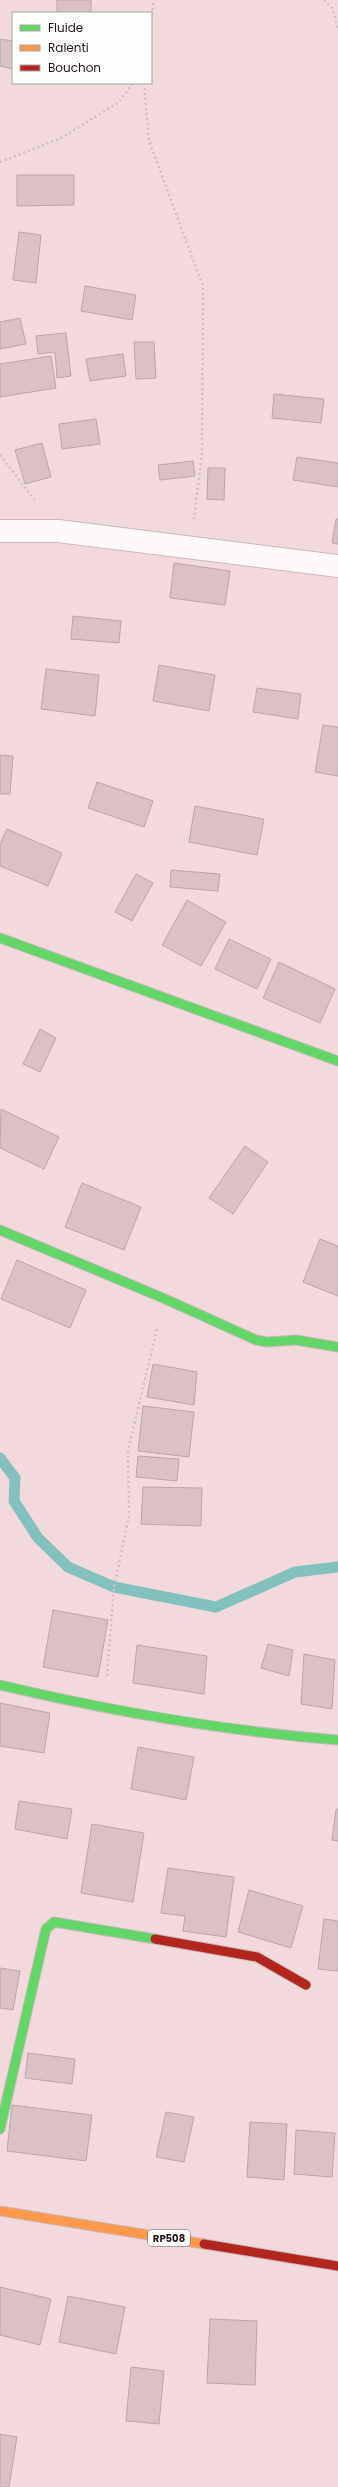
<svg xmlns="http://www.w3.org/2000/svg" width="338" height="2487" font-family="Poppins,sans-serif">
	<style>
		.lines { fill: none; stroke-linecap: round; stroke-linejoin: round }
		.stream { stroke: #83c1bf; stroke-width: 11 }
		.building { fill: #dac1c4; stroke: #b9a6a8 }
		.street-casing { stroke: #cab8ba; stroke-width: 24 }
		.fast-casing { stroke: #cab8ba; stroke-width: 11 }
		.slow-casing { stroke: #cab8ba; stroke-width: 11 }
		.jam-casing { stroke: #cab8ba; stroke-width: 11 }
		.path { stroke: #cbc1c2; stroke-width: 2.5; stroke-dasharray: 2 3; stroke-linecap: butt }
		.street { stroke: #fdf9fa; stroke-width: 22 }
		.fast { stroke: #63d668; stroke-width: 9 }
		.slow { stroke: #ff974d; stroke-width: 9 }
		.jam { stroke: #b3261e; stroke-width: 9 }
		.labels { text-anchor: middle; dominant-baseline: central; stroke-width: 4; stroke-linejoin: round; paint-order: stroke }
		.shield { fill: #fefefe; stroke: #665c5c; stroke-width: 1 }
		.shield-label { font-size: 10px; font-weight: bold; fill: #251617 }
	</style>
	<rect width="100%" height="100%" fill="#f2dadc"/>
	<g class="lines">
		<!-- stream -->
		<path class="stream" d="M0,1458l15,20 -1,23 24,37 30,29 46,20 102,20 79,-35 43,-5"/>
	</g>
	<!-- building -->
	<path class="building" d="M57,0h34v13h-34z
		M0,39l13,2v28l-13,-3z
		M17,175h57v30l-57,1z
		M19,232l22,3 -5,48 -23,-3z
		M85,286l51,9 -4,25 -51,-9z
		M20,318l6,26 -26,5v-27z
		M66,333l5,43 -14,2 -2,-26 -17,2 -2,-18z
		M134,342h20l2,36 -20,1z
		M123,354l3,22 -36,5 -4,-22z
		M51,356l5,32 -56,9v-33z
		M274,394l50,5 -3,24 -49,-5z
		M96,419l4,25 -38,5 -3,-25z
		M42,443l9,34 -26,7 -10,-34z
		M297,457l41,6v24l-45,-7z
		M193,461l2,15 -35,4 -2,-15z
		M208,468h17l-1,32 -17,-1z
		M336,519h2v25l-6,-1z
		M174,563l56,8 -5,34 -55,-7z
		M73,616l48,5 -2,22 -48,-4z
		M159,665l56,10 -6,36 -56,-10z
		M46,669l53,6 -4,41 -54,-7z
		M257,688l44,6 -3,25 -45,-7z
		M323,725l15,2v49l-23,-4z
		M0,755l13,1 -3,38h-10z
		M97,782l56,19 -9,26 -56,-19z
		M195,806l69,13 -7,36 -68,-13z
		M7,829l55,24 -14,33 -48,-20v-22z
		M171,870l49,4 -2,17 -48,-4z
		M136,874l17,9 -21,38 -17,-9z
		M187,900l39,22 -25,44 -39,-21z
		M229,939l42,20 -14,30 -42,-20z
		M279,962l56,27 -15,34 -57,-25z
		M40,1029l16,9 -16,34 -17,-8z
		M1,1109l58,28 -15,32 -44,-21z
		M245,1146l23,16 -35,52 -24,-16z
		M82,1183l59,24 -17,43 -59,-23z
		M320,1239l18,7v50l-35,-14z
		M17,1260l69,30 -16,38 -69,-29z
		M153,1364l44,8 -3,33 -47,-8z
		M143,1406l51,6 -5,45 -51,-6z
		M138,1456l41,3 -2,22 -41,-4z
		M143,1487l59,1 -1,38 -60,-2z
		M53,1610l55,10 -10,57 -55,-10z
		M268,1644l25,6 -4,26 -28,-8z
		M137,1645l70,11 -3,38 -71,-11z
		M304,1654l31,6 -3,49 -31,-5z
		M0,1703l50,10 -6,40 -44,-7z
		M138,1747l56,10 -8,43 -55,-11z
		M19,1801l53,8 -5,30 -52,-10z
		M336,1809h2v32l-6,-1z
		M92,1824l52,9 -11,69 -52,-9z
		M168,1868l66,9 -8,60 -43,-6 2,-15 -24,-3z
		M249,1890l54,16 -12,42 -53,-16z
		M324,1919l14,2v50l-20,-2z
		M0,1968l20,3 -7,39 -13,-2z
		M28,2053l47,6 -3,25 -47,-6z
		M12,2105l80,10 -6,46 -79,-10z
		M166,2112l28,5 -10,45 -28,-5z
		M250,2122l37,2 -3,56 -37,-3z
		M296,2130l39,3 -3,44 -38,-3z
		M0,2287l51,12 -11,46 -40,-10z
		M68,2296l57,11 -9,47 -57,-12z
		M210,2319l47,2 -2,64 -48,-2z
		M131,2367l33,4 -5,53 -33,-3z
		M0,2434l17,3 -8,50h-9z"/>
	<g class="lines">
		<defs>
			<path id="street" d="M0,531h58l280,35"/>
			<path id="fast" d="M0,938l338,123
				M0,1230l163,68 93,42 11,2 29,-2 42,7
				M0,1685c110,26 225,46 338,55
				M0,2129l46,-200 8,-7 101,17"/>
			<path id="slow" d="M0,2211l204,33"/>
			<path id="jam" d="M155,1939l102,18 49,28
				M204,2244l134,22"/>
		</defs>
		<!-- street casing -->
		<use href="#street" class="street-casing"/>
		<!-- fast casing -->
		<use href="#fast" class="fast-casing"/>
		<!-- slow casing -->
		<use href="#slow" class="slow-casing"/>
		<!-- jam casing -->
		<use href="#jam" class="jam-casing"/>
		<!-- path -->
		<path class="path" d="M324,0l9,9 5,21
			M151,20l3,-20
			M144,83l5,58 54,145 -1,167 -8,66
			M0,162l61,-24 58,-36 14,-19
			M0,455l36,47
			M107,1676l7,-89 15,-71 -1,-66 29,-121"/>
		<!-- street -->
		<use href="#street" class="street"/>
		<!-- fast -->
		<use href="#fast" class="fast"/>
		<!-- slow -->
		<use href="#slow" class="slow"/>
		<!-- jam -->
		<use href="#jam" class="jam"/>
	</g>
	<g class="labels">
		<!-- shield labels -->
		<rect class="shield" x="148" y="2230" width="42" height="16" rx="3"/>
		<g class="shield-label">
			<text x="169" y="2238">RP508</text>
		</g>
	</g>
	<!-- legend -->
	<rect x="12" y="12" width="140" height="72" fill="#fefefe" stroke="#a7a1a2"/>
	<rect x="20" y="25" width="20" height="6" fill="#63d668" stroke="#a7a1a2"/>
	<text x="48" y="32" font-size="12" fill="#251617">Fluide</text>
	<rect x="20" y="45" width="20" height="6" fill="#ff974d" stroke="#a7a1a2"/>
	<text x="48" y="52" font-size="12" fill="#251617">Ralenti</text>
	<rect x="20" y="65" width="20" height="6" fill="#b3261e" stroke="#a7a1a2"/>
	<text x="48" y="72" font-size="12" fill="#251617">Bouchon</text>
</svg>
